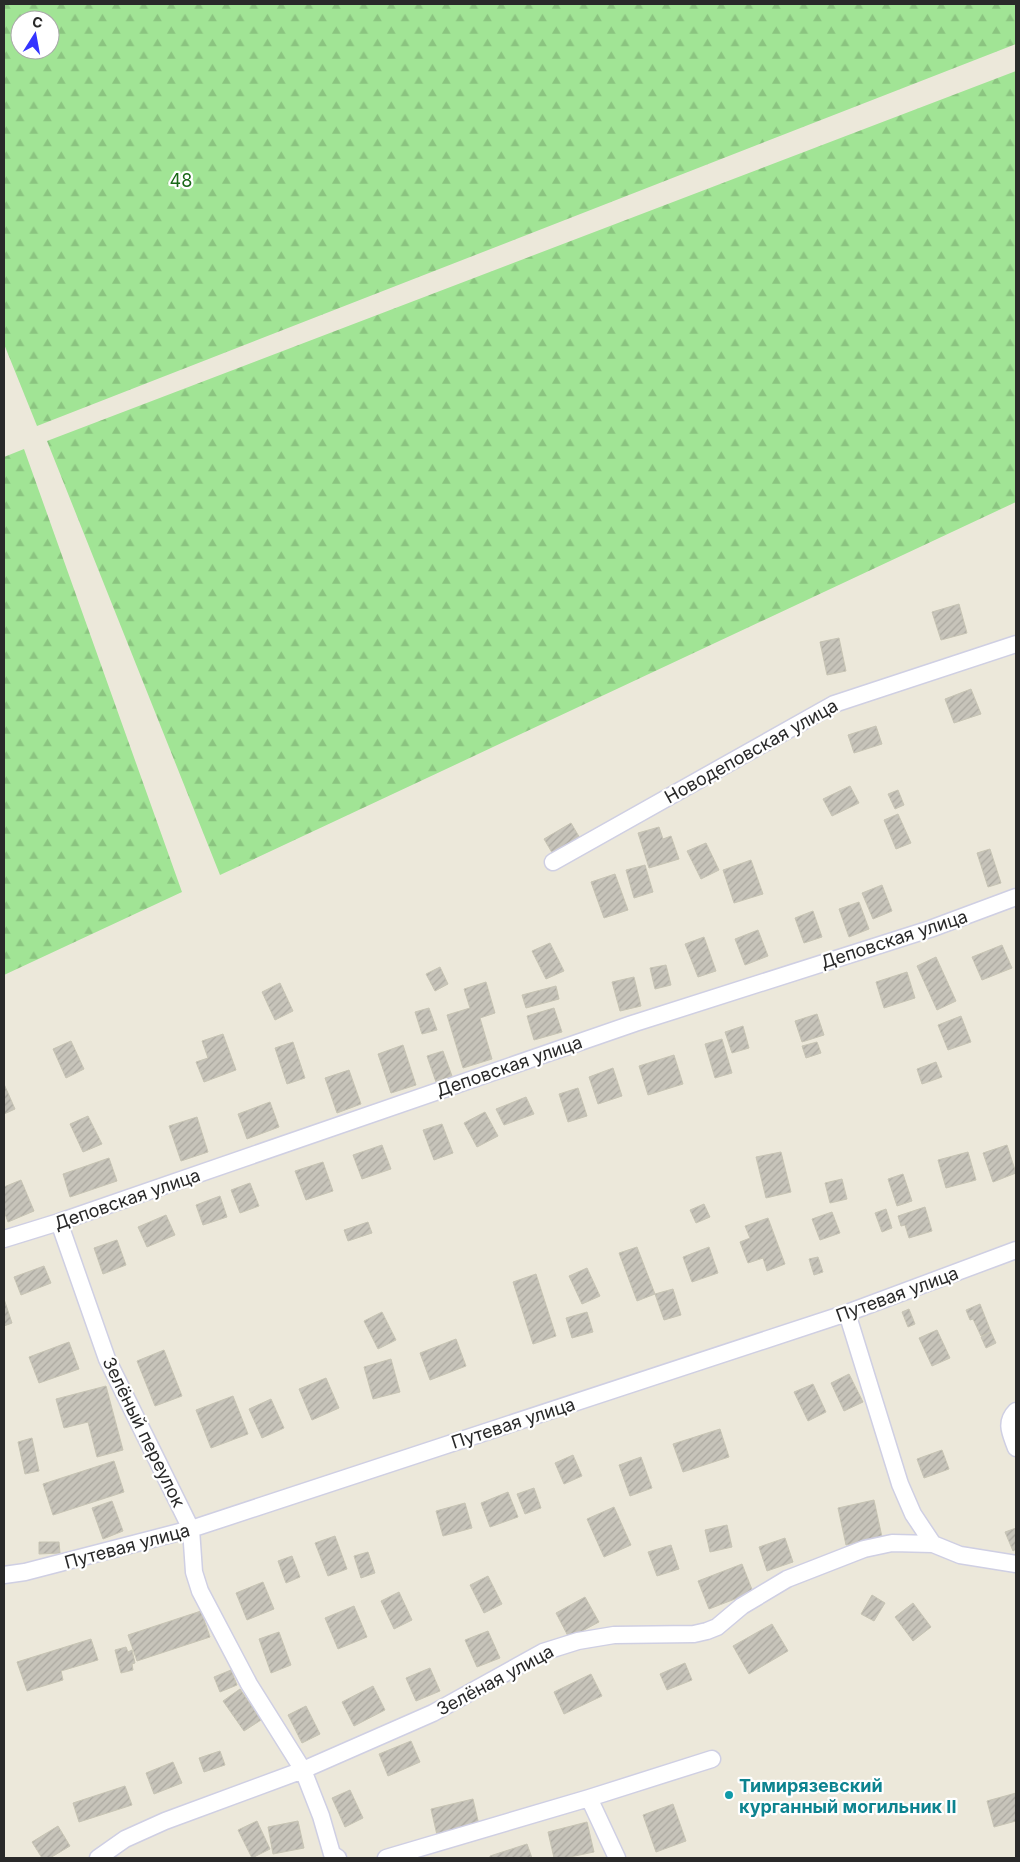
<svg xmlns="http://www.w3.org/2000/svg" width="1020" height="1862" font-family="Inter,sans-serif">
	<style>
		.forest { fill: url(#forest-firs); fill-rule: evenodd }
		.building { fill: url(#building-hatch); stroke: #c7c4b4 }
		.lines { fill: none; stroke-linecap: round; stroke-linejoin: round }
		.minor-casing { stroke: #cfcfe3; stroke-width: 19 }
		.minor { stroke: #fff; stroke-width: 16 }
		.culture-dot { fill: #0f9aa8; stroke: #fff; stroke-width: 2 }
		.labels { text-anchor: middle; dominant-baseline: central; stroke-width: 4.5; stroke-linejoin: round; paint-order: stroke }
		.park-label { font-size: 18px; fill: #196817; stroke: #fff }
		.street-label { font-size: 18px; fill: #292929; stroke: #fff }
		.culture-label { font-size: 18px; font-weight: bold; fill: #0d838f; stroke: #fff; text-anchor: start }
	</style>
	<defs>
		<pattern id="forest-firs" width="22" height="20" patternUnits="userSpaceOnUse" patternTransform="scale(1.25)"><rect width="22" height="20" fill="#a1e495"/><path d="M5 1l3.5 6h-7zM16 11l3.5 6h-7z" fill="#8bc480"/></pattern>
		<pattern id="building-hatch" width="6" height="6" patternUnits="userSpaceOnUse" patternTransform="scale(1.25)"><rect width="6" height="6" fill="#c7c4ba"/><path d="M-1 1l2-2M0 6l6-6M5 7l2-2" fill="none" stroke="#aba8a0"/></pattern>
	</defs>
	<rect width="100%" height="100%" fill="#ece8da"/>
	<!-- forest -->
	<path class="forest" d="M4,4h1012v40l-979,382 -33,-82zM20,20h30v30h-30z
		M1016,71v431l-796,373 -173,-434z
		M24,449l158,443 -178,83v-518z"/>
	<!-- building -->
	<path class="building" d="M959,604l8,29 -26,7 -9,-28z
		M839,638l7,33 -19,4 -7,-33z
		M971,689l10,25 -27,9 -9,-24z
		M876,726l6,18 -28,9 -6,-18z
		M850,786l9,17 -27,13 -9,-17z
		M898,790l6,15 -9,4 -7,-15z
		M898,814l13,29 -15,6 -12,-29z
		M571,823l10,17 -27,16 -10,-17z
		M659,827l4,12 8,-3 8,23 -30,9 -11,-35z
		M706,843l13,27 -18,9 -14,-28z
		M990,849l11,34 -13,4 -11,-34z
		M751,860l12,34 -29,9 -11,-33z
		M645,865l8,27 -19,6 -8,-28z
		M615,874l13,36 -24,8 -13,-36z
		M882,885l10,26 -19,8 -11,-26z
		M859,902l10,27 -20,8 -10,-28z
		M813,911l9,26 -18,6 -9,-25z
		M758,930l10,26 -23,9 -10,-26z
		M704,937l12,34 -18,6 -13,-33z
		M550,943l14,28 -18,8 -14,-28z
		M1002,945l10,23 -30,12 -10,-23z
		M936,957l20,44 -19,9 -20,-44z
		M666,965l5,20 -16,4 -5,-21z
		M440,967l8,17 -13,7 -9,-17z
		M907,972l8,26 -31,10 -8,-26z
		M634,977l7,29 -21,5 -8,-29z
		M486,982l9,31 -15,5 12,41 -29,9 -16,-53 23,-7 -6,-19z
		M280,983l13,28 -18,9 -13,-28z
		M556,986l3,13 -33,9 -4,-13z
		M429,1008l8,22 -15,4 -7,-22z
		M554,1008l8,24 -28,8 -7,-24z
		M817,1014l7,21 -22,7 -7,-21z
		M961,1016l10,26 -23,8 -10,-25z
		M743,1026l6,22 -17,5 -7,-21z
		M223,1034l13,36 -32,12 -8,-20 12,-4 -6,-17z
		M722,1039l10,34 -17,5 -10,-34z
		M71,1041l13,28 -18,9 -13,-29z
		M293,1042l12,36 -18,6 -12,-36z
		M817,1042l4,11 -15,5 -4,-12z
		M403,1045l13,40 -25,8 -13,-39z
		M443,1051l9,25 -16,6 -9,-26z
		M674,1055l9,29 -35,11 -9,-29z
		M936,1062l6,15 -20,7 -5,-15z
		M613,1068l9,28 -24,8 -9,-27z
		M349,1070l12,34 -24,9 -12,-35z
		M4,1084l11,25 -11,5z
		M578,1088l9,28 -19,6 -9,-28z
		M526,1097l8,17 -30,11 -8,-16z
		M270,1102l9,25 -32,12 -9,-25z
		M485,1112l13,24 -21,11 -13,-24z
		M88,1116l14,28 -19,8 -13,-28z
		M197,1117l11,35 -27,9 -12,-35z
		M442,1124l11,29 -19,7 -11,-30z
		M382,1145l9,24 -29,10 -9,-24z
		M1007,1145l9,28 -23,9 -10,-29z
		M781,1152l10,40 -25,6 -10,-41z
		M968,1152l8,28 -30,8 -8,-28z
		M109,1158l8,23 -47,16 -7,-23z
		M323,1162l10,29 -27,9 -11,-29z
		M903,1174l9,27 -15,5 -9,-27z
		M842,1179l5,20 -17,4 -5,-20z
		M21,1180l13,31 -26,11 -4,-11v-24z
		M250,1183l9,23 -19,7 -9,-23z
		M220,1196l7,21 -24,8 -7,-20z
		M704,1204l6,13 -14,6 -6,-13z
		M925,1207l7,24 -23,7 -4,-13 -4,1 -3,-10z
		M886,1209l6,19 -10,4 -7,-19z
		M832,1212l8,21 -20,7 -8,-21z
		M166,1215l9,20 -28,12 -9,-20z
		M768,1218l17,46 -18,7 -4,-13 -15,5 -8,-21 10,-4 -5,-12z
		M368,1222l4,11 -24,8 -4,-11z
		M117,1240l9,25 -23,9 -9,-26z
		M637,1247l18,47 -18,7 -18,-48z
		M709,1247l9,26 -26,9 -9,-25z
		M818,1257l5,15 -9,3 -5,-16z
		M44,1266l7,17 -30,12 -7,-18z
		M587,1268l13,28 -18,8 -13,-28z
		M536,1274l20,62 -23,8 -20,-62z
		M673,1289l8,26 -17,5 -9,-26z
		M4,1299l8,24 -8,3z
		M980,1304l11,28 -10,4 -8,-17 -3,1 -4,-10z
		M909,1309l6,15 -7,3 -6,-15z
		M382,1312l14,28 -18,9 -14,-28z
		M587,1312l6,20 -21,6 -6,-20z
		M937,1330l13,28 -18,8 -13,-28z
		M991,1332l5,11 -10,5 -5,-11z
		M456,1339l10,27 -36,14 -10,-27z
		M69,1342l10,27 -40,14 -10,-26z
		M164,1350l18,46 -27,10 -18,-45z
		M391,1359l9,33 -27,7 -9,-32z
		M849,1374l14,28 -19,9 -13,-28z
		M326,1378l13,30 -27,12 -13,-31z
		M813,1384l13,28 -18,9 -14,-29z
		M106,1386l17,64 -26,7 -9,-35 -24,6 -8,-29z
		M233,1396l15,38 -37,14 -15,-38z
		M271,1399l13,29 -22,10 -13,-29z
		M720,1429l9,28 -46,15 -10,-28z
		M32,1438l7,33 -14,3 -7,-32z
		M942,1450l7,19 -25,9 -7,-19z
		M573,1455l9,21 -18,8 -9,-21z
		M641,1457l11,31 -22,8 -11,-31z
		M114,1461l10,31 -71,23 -10,-31z
		M534,1488l7,20 -16,6 -8,-20z
		M508,1492l10,25 -28,10 -9,-24z
		M874,1500l8,37 -36,8 -8,-37z
		M112,1501l11,30 -20,8 -11,-31z
		M465,1503l7,25 -29,8 -7,-25z
		M614,1507l17,38 -27,12 -17,-38z
		M727,1525l5,22 -22,5 -5,-22z
		M1016,1528v21l-3,2 -8,-19z
		M335,1536l12,33 -19,7 -13,-33z
		M785,1538l8,24 -26,9 -8,-24z
		M39,1542h20l1,11 -21,1z
		M671,1545l8,24 -22,7 -9,-24z
		M368,1552l7,21 -14,5 -7,-22z
		M292,1556l8,21 -14,6 -8,-22z
		M742,1564l11,28 -44,17 -11,-28z
		M488,1576l14,28 -18,9 -14,-28z
		M263,1582l11,27 -27,11 -11,-27z
		M399,1592l13,28 -18,9 -13,-28z
		M872,1595l13,8 -11,18 -13,-7z
		M585,1597l14,25 -30,16 -13,-25z
		M913,1603l18,24 -18,14 -18,-24z
		M354,1606l13,31 -29,12 -13,-31z
		M201,1611l9,26 -73,24 -9,-26z
		M772,1624l16,27 -39,23 -16,-28z
		M488,1631l12,27 -23,9 -12,-27z
		M279,1632l12,33 -20,8 -12,-34z
		M91,1639l7,21 -37,11 2,9 -36,11 -10,-29z
		M126,1647l2,5 4,-2 3,13 -3,1 1,6 -12,3 -6,-23z
		M685,1663l7,17 -25,10 -7,-16z
		M430,1668l10,23 -24,10 -10,-23z
		M231,1670l6,15 -17,7 -6,-15z
		M591,1674l11,22 -38,18 -10,-22z
		M373,1686l12,24 -31,16 -12,-24z
		M240,1689l21,31 -17,11 -21,-30z
		M306,1706l14,28 -18,9 -14,-28z
		M411,1741l9,21 -32,14 -9,-22z
		M220,1751l5,14 -21,7 -5,-14z
		M173,1762l9,21 -28,11 -8,-21z
		M125,1786l7,19 -53,17 -6,-19z
		M350,1790l13,28 -18,9 -13,-29z
		M1016,1793v28l-22,6 -7,-26z
		M473,1799l6,26 -42,10 -6,-26z
		M673,1804l13,37 -30,11 -13,-37z
		M257,1821l13,28 -18,9 -14,-28z
		M298,1821l6,27 -31,6 -5,-27z
		M587,1822l7,30 -29,6h-11l-6,-26z
		M58,1826l12,20 -20,12h-8l-10,-16z
		M527,1844l5,14h-42v-2z"/>
	<g class="lines">
		<defs>
			<path id="minor" d="M553,862l281,-158 182,-60
				M59,1222l48,137 84,170 3,43 6,19 49,93 54,86 18,46 11,38 6,4
				M4,1239l55,-17 576,-199 295,-94 86,-32
				M847,1313l53,171 13,30 20,30
				M1016,1411c-12,12 -5,23 0,37
				M4,1575l21,-3 166,-43 656,-216 169,-63
				M589,1798l28,60
				M98,1858l27,-19 40,-18 138,-51 130,-57 110,-61 35,-11 36,-6 80,-1 13,-3 10,-4 25,-21 45,-27 77,-30 28,-6 41,1 27,11 56,9
				M386,1858l203,-60 123,-39"/>
		</defs>
		<!-- minor casing -->
		<use href="#minor" class="minor-casing"/>
		<!-- minor -->
		<use href="#minor" class="minor"/>
	</g>
	<!-- markers -->
	<circle class="culture-dot" cx="729" cy="1795" r="5"/>
	<g class="labels">
		<!-- park labels -->
		<g class="park-label">
			<text x="181" y="180">48</text>
		</g>
		<!-- street labels -->
		<g class="street-label">
			<text transform="translate(751 751) rotate(-29)">Новодеповская улица</text>
			<text transform="translate(894 939) rotate(-18)">Деповская улица</text>
			<text transform="translate(509 1066) rotate(-19)">Деповская улица</text>
			<text transform="translate(127 1199) rotate(-19)">Деповская улица</text>
			<text transform="translate(897 1294) rotate(-20)">Путевая улица</text>
			<text transform="translate(513 1423) rotate(-18)">Путевая улица</text>
			<text transform="translate(144 1432) rotate(64)">Зелёный переулок</text>
			<text transform="translate(127 1546) rotate(-15)">Путевая улица</text>
			<text transform="translate(495 1680) rotate(-28)">Зелёная улица</text>
		</g>
		<!-- culture labels -->
		<g class="culture-label">
			<text x="739" y="1785">Тимирязевский<tspan x="739" dy="21">курганный могильник II</tspan></text>
		</g>
	</g>
	<!-- border -->
	<rect width="1020" height="1862" fill="none" stroke="#292929" stroke-width="10"/>
	<!-- north arrow -->
	<g transform="translate(35 35) rotate(11)"><circle r="24" fill="#ffffff" stroke="#a9a9a9"/>
	<path d="M0-4L9 19L0 12L-9 19Z" fill="#3434ff"/>
	<text y="-8" font-size="14" font-weight="bold" text-anchor="middle" fill="#292929">С</text>
	</g>
</svg>
